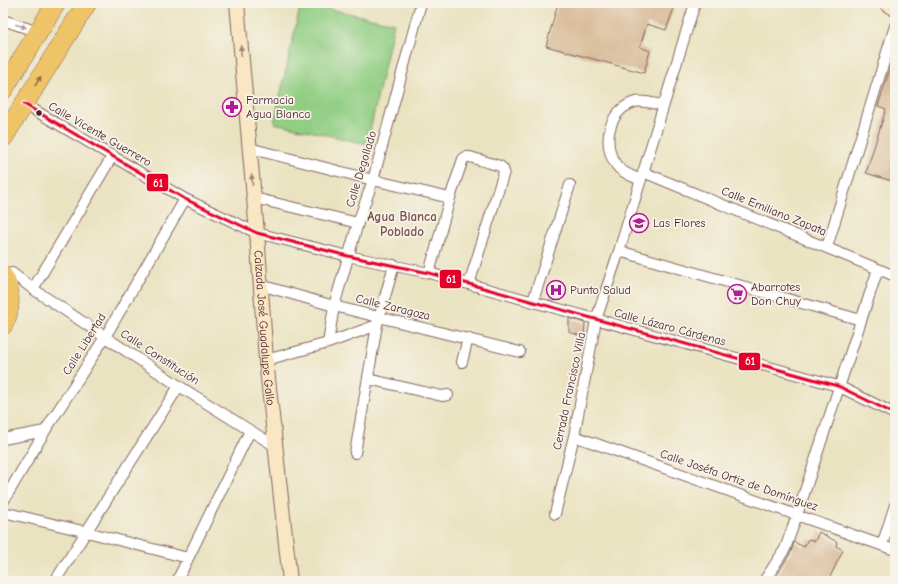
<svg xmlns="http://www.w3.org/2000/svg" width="898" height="584" font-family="'Comic Neue',sans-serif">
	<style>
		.green { fill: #91ce83; stroke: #6e7657 }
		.building { fill: #d5b591 }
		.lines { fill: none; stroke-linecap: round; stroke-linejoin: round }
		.street-casing { stroke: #826460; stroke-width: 12 }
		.secondary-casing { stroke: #826460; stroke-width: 16 }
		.highway-casing { stroke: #826460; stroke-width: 20 }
		.street { stroke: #fff; stroke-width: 10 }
		.secondary { stroke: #f9e7c3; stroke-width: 14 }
		.highway { stroke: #efc469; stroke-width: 19 }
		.bus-1-casing { stroke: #f7f3e8; stroke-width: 6 }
		.bus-1 { stroke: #e4002b; stroke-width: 3 }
		.oneway { fill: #ae9aa0 }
		.oneway2 { fill: #a28377 }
		.oneway3 { fill: #946947 }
		.bus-dot { fill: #4a1f2b; stroke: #f7f3e8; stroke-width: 1.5 }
		.labels { text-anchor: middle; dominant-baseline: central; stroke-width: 3.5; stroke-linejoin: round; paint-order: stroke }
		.poi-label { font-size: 12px; fill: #4a1f2b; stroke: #f7f3e8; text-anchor: start }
		.street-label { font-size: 12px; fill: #4a1f2b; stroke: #f7f3e8 }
		.neighbourhood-label { font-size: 13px; font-weight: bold; fill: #7b544f; stroke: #f7f3e8 }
		.line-badge { stroke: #f7f3e8; stroke-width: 1.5 }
		.badge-label { font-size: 11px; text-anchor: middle; font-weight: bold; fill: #fff }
	</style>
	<rect width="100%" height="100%" fill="#f7f3e8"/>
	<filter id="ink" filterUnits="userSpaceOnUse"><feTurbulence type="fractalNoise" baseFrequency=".025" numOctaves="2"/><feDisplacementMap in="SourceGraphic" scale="8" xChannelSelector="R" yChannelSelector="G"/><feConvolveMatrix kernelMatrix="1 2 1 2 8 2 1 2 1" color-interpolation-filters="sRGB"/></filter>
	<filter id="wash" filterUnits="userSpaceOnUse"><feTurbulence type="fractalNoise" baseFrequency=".012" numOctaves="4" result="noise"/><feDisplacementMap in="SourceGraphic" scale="16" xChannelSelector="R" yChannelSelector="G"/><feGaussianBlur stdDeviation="0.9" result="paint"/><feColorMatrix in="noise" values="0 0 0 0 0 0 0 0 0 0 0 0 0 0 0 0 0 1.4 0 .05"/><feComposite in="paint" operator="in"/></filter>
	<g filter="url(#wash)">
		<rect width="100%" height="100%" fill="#eae3c1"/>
		<!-- green -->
		<path class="green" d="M301,3l93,20 -27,121 -93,-21z"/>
		<g id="blocks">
			<!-- building -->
			<path class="building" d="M558,3h109l-1,3 8,2 -8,22 -19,-6 -7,23 10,4 -6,22 -98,-27z
				M893,59h2v123l-29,-9 20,-64 -8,-3z
				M569,318l16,5 -1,14 -15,-5z
				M819,532l18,10 -1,4 7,4 -15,31h-55l18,-29 3,-10 10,5 4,-8 7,2z"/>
		</g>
	</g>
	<g filter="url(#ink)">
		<use href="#blocks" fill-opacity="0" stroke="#826460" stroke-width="1"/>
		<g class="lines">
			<defs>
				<path id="street" d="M3,20l35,12
					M24,104l161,95 72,34 91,23 81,17 409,113 57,28
					M249,148l124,32 77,18
					M643,172l252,104
					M641,180c-7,-3 -19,-7 -24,-14 -16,-21 -9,-56 18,-64 8,-2 20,2 28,3
					M254,198l104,25
					M827,247l68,-221
					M619,251l242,69
					M12,273l21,16 146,97 96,60
					M429,273l21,-75 13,-39 3,-2h4l30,9 3,3 1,3 -35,112
					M260,285l74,21 186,46
					M33,289l80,-134
					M533,301l37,-116
					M328,343l6,-37 24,-83 15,-43 48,-177
					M266,360l62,-17 49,-18
					M462,362l6,-24
					M368,379l74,17 6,-1
					M574,436l321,114
					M3,439l42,-8
					M355,453l22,-128 17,-60
					M3,502l42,-71 60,-94 80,-138
					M3,512l84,20 101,26
					M555,514l19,-78 22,-116 23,-69 76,-248
					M882,545l13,-40
					M55,581l124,-195
					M177,581l73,-150
					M764,581l21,-32 12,-34 81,-246"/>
				<g id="secondary">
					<path id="s1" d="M237,3l20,230 9,127 24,221"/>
					<path d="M886,3l9,6"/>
				</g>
				<path id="highway" d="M3,90l53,-87
					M3,138l84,-135
					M3,276c9,14 8,35 0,49"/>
			</defs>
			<!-- street casing -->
			<use href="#street" class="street-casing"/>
			<!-- secondary casing -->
			<use href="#secondary" class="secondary-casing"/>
			<!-- highway casing -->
			<use href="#highway" class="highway-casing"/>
			<!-- street -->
			<use href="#street" class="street"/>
			<!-- secondary -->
			<use href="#secondary" class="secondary"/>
			<!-- highway -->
			<use href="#highway" class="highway"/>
			<defs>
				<path id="bus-1" d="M24,104l161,95 72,34 91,23 81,17 409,113 57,28"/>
			</defs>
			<!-- bus-1 casing -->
			<use href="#bus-1" class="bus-1-casing"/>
			<!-- bus-1 -->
			<use href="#bus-1" class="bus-1"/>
		</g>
		<!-- one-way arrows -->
		<defs><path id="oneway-solid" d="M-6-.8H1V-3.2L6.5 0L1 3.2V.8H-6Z"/></defs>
		<use class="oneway" href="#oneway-solid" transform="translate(21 26) rotate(18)"/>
		<g class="oneway2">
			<use href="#oneway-solid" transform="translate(241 51) rotate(-95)"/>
			<use href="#oneway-solid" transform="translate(252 180) rotate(-95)"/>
		</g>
		<use class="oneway3" href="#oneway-solid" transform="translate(38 81) rotate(-58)"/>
	</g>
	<!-- icons -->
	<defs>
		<symbol id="pharmacy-ring" viewBox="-11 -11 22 22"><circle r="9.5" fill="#f7f3e8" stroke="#b5179e" stroke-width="1.5"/><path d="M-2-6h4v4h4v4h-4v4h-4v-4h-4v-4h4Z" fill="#b5179e"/></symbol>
		<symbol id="school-ring" viewBox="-11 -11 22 22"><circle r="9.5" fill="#f7f3e8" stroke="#b5179e" stroke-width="1.5"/><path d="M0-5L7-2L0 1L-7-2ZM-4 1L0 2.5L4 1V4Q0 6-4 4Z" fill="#b5179e"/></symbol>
		<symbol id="hospital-ring" viewBox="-11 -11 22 22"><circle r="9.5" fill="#f7f3e8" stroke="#b5179e" stroke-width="1.5"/><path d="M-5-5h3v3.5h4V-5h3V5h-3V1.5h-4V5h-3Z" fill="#b5179e"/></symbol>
		<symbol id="supermarket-ring" viewBox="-11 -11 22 22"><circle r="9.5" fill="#f7f3e8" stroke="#b5179e" stroke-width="1.5"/><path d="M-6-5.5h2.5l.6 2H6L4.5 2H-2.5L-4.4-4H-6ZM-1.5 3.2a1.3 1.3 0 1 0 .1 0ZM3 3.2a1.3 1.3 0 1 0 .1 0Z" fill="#b5179e"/></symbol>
	</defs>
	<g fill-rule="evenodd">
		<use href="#pharmacy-ring" x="221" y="96" width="22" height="22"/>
		<use href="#school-ring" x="628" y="212" width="22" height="22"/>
		<use href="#hospital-ring" x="545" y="279" width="22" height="22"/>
		<use href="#supermarket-ring" x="726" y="283" width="22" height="22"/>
	</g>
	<!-- markers -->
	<circle class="bus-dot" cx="39" cy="113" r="3.5"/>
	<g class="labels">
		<!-- poi labels -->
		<g class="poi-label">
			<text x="246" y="100">Farmacia<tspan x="246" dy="14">Agua Blanca</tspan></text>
			<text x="653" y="223">Las Flores</text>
			<text x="751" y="287">Abarrotes<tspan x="751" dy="14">Don Chuy</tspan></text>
			<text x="570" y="290">Punto Salud</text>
		</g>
		<!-- street labels -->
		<g class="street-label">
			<text transform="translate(100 134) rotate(30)">Calle Vicente Guerrero</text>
			<text transform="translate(361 169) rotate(-73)">Calle Degollado</text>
			<text transform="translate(774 211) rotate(22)">Calle Emiliano Zapata</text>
			<text transform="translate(393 307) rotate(14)">Calle Zaragoza</text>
			<text transform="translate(670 327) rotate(15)">Calle Lázaro Cárdenas</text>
			<text stroke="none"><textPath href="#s1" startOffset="326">Calzada José Guadalupe Gallo</textPath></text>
			<text transform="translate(84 344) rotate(-58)">Calle Libertad</text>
			<text transform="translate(160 357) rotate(33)">Calle Constitución</text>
			<text transform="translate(569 391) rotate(-78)">Cerrada Francisco Villa</text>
			<text transform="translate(739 480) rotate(19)">Calle Joséfa Ortiz de Domínguez</text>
		</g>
		<!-- neighbourhood labels -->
		<g class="neighbourhood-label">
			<text x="402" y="216">Agua Blanca<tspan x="402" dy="15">Poblado</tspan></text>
		</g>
	</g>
	<g class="line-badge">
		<rect x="146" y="173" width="23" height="19" rx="4" fill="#e4002b"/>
		<rect x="439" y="269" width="23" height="20" rx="4" fill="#e4002b"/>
		<rect x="738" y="352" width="23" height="19" rx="4" fill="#e4002b"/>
	</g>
	<g class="badge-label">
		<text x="158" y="187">61</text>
		<text x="451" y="283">61</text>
		<text x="750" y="365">61</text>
	</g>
	<!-- margin -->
	<rect width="898" height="584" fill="none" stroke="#f7f3e8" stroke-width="16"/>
</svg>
